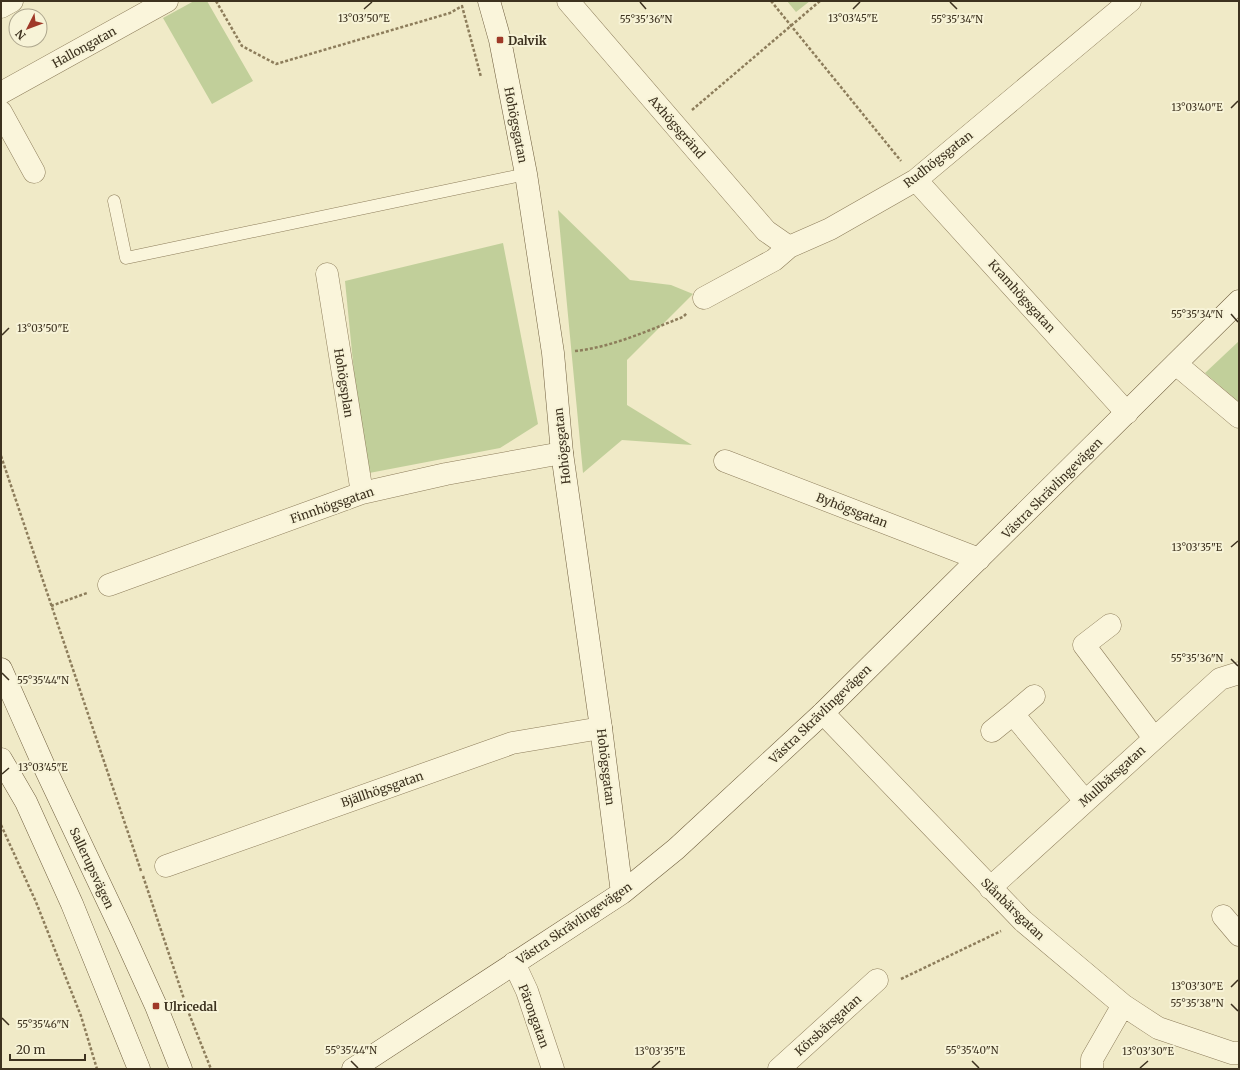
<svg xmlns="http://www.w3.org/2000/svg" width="1240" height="1070" font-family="Merriweather,serif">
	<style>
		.green { fill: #c1cf9a }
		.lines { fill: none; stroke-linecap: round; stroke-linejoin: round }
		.lane-casing { stroke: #8d7d5b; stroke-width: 13 }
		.street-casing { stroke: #8d7d5b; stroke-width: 23 }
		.secondary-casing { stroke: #6f5e3e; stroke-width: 23 }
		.path { stroke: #8d7d5b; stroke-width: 2.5; stroke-dasharray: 3 2; stroke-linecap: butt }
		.lane { stroke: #faf5db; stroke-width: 12 }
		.street { stroke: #faf5db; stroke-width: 22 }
		.secondary { stroke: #faf5db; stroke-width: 22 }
		.ticks { fill: none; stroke: #3d321f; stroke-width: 1.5 }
		.poi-dot { fill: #9f3928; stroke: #f7f3d7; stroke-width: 1.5 }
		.labels { text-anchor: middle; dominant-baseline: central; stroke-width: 4; stroke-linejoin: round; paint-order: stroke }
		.poi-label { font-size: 12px; font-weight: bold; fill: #3d321f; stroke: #f7f3d7; text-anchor: start }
		.street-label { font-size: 12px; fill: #3d321f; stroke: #f7f3d7 }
		.ticks-label { font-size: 10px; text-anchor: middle; fill: #3d321f; stroke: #f7f3d7; stroke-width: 4; stroke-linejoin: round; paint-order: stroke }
	</style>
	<rect width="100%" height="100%" fill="#f0eac7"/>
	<!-- green -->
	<path class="green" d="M194,1h13l46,80 -41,23 -49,-86z
		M787,1h23l-14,11z
		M558,210l72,70 41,5 22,9 -66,66v45l65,40 -70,-5 -39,33z
		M503,243l35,181 -38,24 -136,26 -19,-193z
		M1239,341v61l-34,-29z"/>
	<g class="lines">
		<defs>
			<path id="lane" d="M114,201l12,57 400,-84"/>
			<path id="street" d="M568,1l198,230 23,16
				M1,7l11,-6
				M1,93l166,-92
				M1,112l33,60
				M916,180l211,233
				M327,274l35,219
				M704,298l70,-38 15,-13 41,-18 86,-49 214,-179
				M1176,364l63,53
				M725,461l254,98
				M109,585l253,-92 84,-19 116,-21
				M1110,625l-26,20 70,93
				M823,713l200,208 100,84 35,23 74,25h7
				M1013,714l21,-18
				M992,731l21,-17 72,87
				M166,866l346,-123 89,-15
				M990,888l230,-209 19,-6
				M1223,916l16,19
				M514,963l13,28 26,78
				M779,1069l98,-89
				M1092,1069v-10l31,-54"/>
			<path id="secondary" d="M489,1l11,39 26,134 27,179 9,100 39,275 21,165
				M1,669l43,97 78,165 34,75 25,63
				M1,759l25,43 46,102 67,165
				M353,1069l269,-176 54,-44 147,-136 416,-412"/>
		</defs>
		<!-- lane casing -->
		<use href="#lane" class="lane-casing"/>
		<!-- street casing -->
		<use href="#street" class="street-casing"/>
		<!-- secondary casing -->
		<use href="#secondary" class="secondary-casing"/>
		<!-- path -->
		<path class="path" d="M216,1l26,45 34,18 174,-51 12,-7 19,71
			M771,1l130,160
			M692,110l128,-109
			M575,351c38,-4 74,-21 108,-34l4,-4
			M1,456l140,415
			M51,606l36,-13
			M1,825l35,77 45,114 16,53
			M143,876l45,135 23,58
			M901,979l100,-48"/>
		<!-- lane -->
		<use href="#lane" class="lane"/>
		<!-- street -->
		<use href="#street" class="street"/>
		<!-- secondary -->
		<use href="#secondary" class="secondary"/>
	</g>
	<!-- ticks -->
	<path class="ticks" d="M640,2l6,7M950,2l7,7M364,9l8,-7M853,9l7,-7M1231,108l7,-7M1231,314l7,8M2,335l7,-7M1231,547l7,-6M1231,659l7,7M2,673l7,7M2,774l7,-6M1231,987l7,-7M1231,1004l7,7M2,1018l7,7M351,1061l7,7M972,1061l7,7M652,1068l8,-7M1140,1068l8,-7"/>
	<!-- markers -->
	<g class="poi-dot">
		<rect x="496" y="36" width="8" height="8" rx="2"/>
		<rect x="152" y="1002" width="8" height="8" rx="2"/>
	</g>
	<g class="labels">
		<!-- poi labels -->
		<g class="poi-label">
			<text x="508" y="40">Dalvik</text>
			<text x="164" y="1006">Ulricedal</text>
		</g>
		<!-- street labels -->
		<g class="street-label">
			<text transform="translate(84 47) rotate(-29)">Hallongatan</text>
			<text transform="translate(516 125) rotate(79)">Hohögsgatan</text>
			<text transform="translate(677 127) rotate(49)">Axhögsgränd</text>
			<text transform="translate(938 159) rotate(-38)">Rudhögsgatan</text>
			<text transform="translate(1022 296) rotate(48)">Kramhögsgatan</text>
			<text transform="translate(344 383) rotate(81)">Hohögsplan</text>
			<text transform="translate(562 446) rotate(-96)">Hohögsgatan</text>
			<text transform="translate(1052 488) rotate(-45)">Västra Skrävlingevägen</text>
			<text transform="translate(332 505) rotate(-19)">Finnhögsgatan</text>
			<text transform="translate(852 510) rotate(21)">Byhögsgatan</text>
			<text transform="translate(820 714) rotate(-44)">Västra Skrävlingevägen</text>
			<text transform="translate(606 767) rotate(83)">Hohögsgatan</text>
			<text transform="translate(1112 776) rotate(-42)">Mullbärsgatan</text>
			<text transform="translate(382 789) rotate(-19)">Bjällhögsgatan</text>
			<text transform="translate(92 868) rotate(65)">Sallerupsvägen</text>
			<text transform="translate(1013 909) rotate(44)">Slånbärsgatan</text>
			<text transform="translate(574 923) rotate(-34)">Västra Skrävlingevägen</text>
			<text transform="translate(534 1016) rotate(70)">Pärongatan</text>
			<text transform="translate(828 1025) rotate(-42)">Körsbärsgatan</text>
		</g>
	</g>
	<g class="ticks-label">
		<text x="364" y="22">13°03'50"E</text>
		<text x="853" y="22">13°03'45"E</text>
		<text x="646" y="23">55°35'36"N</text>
		<text x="957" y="23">55°35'34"N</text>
		<text x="1197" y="111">13°03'40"E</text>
		<text x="1197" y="318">55°35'34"N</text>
		<text x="43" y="332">13°03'50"E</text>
		<text x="1197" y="551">13°03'35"E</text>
		<text x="1197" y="662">55°35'36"N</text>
		<text x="43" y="684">55°35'44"N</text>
		<text x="43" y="771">13°03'45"E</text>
		<text x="1197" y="990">13°03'30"E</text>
		<text x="1197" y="1007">55°35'38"N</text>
		<text x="43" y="1028">55°35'46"N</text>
		<text x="351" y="1054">55°35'44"N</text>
		<text x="972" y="1054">55°35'40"N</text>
		<text x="660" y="1055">13°03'35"E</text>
		<text x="1148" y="1055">13°03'30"E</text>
	</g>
	<!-- border -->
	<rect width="1240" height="1070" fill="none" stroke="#3d321f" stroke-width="4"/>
	<!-- north arrow -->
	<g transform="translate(28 28) rotate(228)"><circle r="19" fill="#f7f3d7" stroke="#ada68d"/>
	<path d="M0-3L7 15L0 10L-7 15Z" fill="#9f3928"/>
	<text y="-6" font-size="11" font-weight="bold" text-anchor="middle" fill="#3d321f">N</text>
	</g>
	<!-- scale -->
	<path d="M10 1054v6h75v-6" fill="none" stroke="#3d321f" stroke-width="2"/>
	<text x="16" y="1054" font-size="12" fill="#3d321f" stroke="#f7f3d7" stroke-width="3" paint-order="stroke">20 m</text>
</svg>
